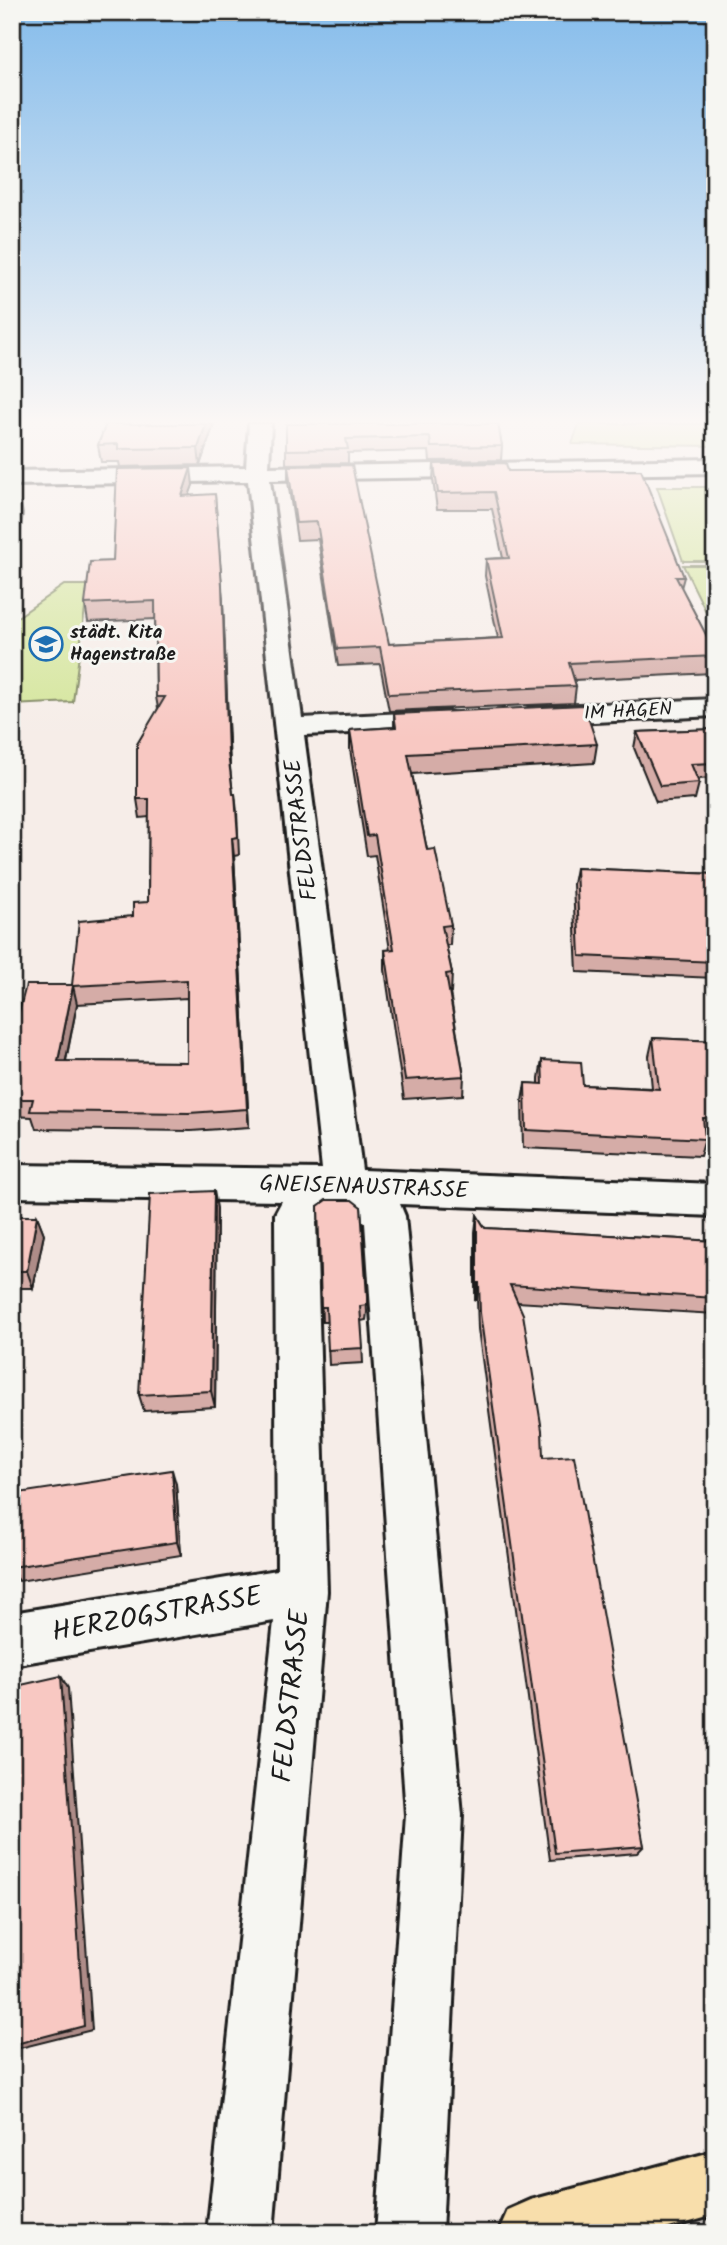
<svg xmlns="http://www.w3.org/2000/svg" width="727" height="2245" font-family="Kalam,sans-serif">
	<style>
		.green { fill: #d3e599; stroke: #78805a; stroke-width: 2 }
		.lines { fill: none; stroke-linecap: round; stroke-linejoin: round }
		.minor-casing { stroke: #1c1c1c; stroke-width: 6 }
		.major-casing { stroke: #1c1c1c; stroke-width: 6 }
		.minor { fill: #f6f6f2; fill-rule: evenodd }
		.major { fill: #f8deab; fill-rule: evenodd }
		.wall { fill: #d5aca7; stroke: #1c1c1c; stroke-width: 2; fill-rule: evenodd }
		.shaded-wall { fill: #ae8c88; stroke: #1c1c1c; stroke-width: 2 }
		.building { fill: #f8c8c2; stroke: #1c1c1c; stroke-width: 2; fill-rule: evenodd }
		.labels { text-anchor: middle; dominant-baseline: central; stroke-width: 6; stroke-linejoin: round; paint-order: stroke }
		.far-poi-label { font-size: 19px; font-weight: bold; fill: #1c1c1c; stroke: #f6f6f2; text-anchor: start }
		.far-street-label { font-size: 19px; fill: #1c1c1c; stroke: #f6f6f2 }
		.street-label { font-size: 23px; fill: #1c1c1c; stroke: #f6f6f2 }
		.near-street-label { font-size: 28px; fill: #1c1c1c; stroke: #f6f6f2 }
	</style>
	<rect width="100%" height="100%" fill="#f6ede8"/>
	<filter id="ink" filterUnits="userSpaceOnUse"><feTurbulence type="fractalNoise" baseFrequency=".0143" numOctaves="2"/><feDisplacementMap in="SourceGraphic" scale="14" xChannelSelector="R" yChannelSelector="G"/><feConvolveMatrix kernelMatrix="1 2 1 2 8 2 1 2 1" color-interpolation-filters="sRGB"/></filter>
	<g filter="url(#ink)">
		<!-- green -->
		<path class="green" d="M579,424h136v22l-143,-2z
			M657,487h58v74h-32z
			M683,565h32v65z
			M64,585h24l-15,117 -61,3v-88l7,-1z"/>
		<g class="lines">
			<defs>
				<path id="minor" d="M249,424h22l-2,43 446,-8v14l-445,7 32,238 144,-7 10,3 4,6 -4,6 -10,3 -142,6 58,435 353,14v32l-315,-12 5,12 57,599 -20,418h-66l30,-418 -41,-592 -24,-19 -10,4 -15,13 11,370 -54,642h-66l67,-612 -262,44v-52l265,-43 -2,-356 7,-13 -270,-4v-32l310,4 -74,-688 -236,4v-14l234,-4z
					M715,699v17l-181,9 -10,-3 -4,-6 4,-6 10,-3z"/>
				<path id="major" d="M715,2151v64l-64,18h-153l10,-23 23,-10z"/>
			</defs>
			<!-- minor casing -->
			<use href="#minor" class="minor-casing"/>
			<!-- major casing -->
			<use href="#major" class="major-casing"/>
			<!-- minor -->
			<use href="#minor" class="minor"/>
			<!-- major -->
			<use href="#major" class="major"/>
		</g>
		<!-- wall -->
		<path class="wall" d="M106,424h108l-14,41 -80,2 -1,-5h-18l-3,-17z
			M286,424h212l4,22 -1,14 -71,1 -1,-10 -81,2v10l-62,1z
			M434,464l74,7 176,106 -3,11 34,64v10l-3,11 -138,7 2,6 -2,17 -185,8 -9,-47 -42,2 -20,-127 -21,1 -9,-58v-16l101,178 109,-6 -13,-62 1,-17 17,-1 -11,-49h-55l-4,-29z
			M193,485l-4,10 27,16 7,92 7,164 3,27h2l2,18 2,43 -5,1 15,271 -58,4 -155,-2 -4,-12 -20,-1v-77l60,-54 61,-69 15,-14 1,-85 -9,1 -3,-19 21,-91 -2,-11 -1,-78 -67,3 -3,-18 28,-43zM187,998v64l-121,-1 11,-57z
			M394,714l203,30 -3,19 -182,11 15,76 24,75 -1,20h-4l6,28 -1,20h-1l14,83 -1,19 -59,4 -19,-129v-20h5l-15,-95 -8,1 -17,-107v-19l44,-3z
			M715,729v49l-18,1 2,4 -4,16 -39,3 -22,-54 3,-16z
			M576,868l139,6v104l-138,-6 -4,-88z
			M653,1038l62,3v95h-10v3l-5,17 -177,-8 -1,-47 3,-18 14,1v-6l3,-18 41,25 69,3 -3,-32z
			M318,1206l43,1 6,105 -1,8 -5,1 2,42 -34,2 -2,-43h-5z
			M217,1208l-2,199 -71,4 -5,-16z
			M477,1215l8,13 230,13v73l-198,-12 26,156 101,388 -7,7 -87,7 -72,-531 -1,-30 -2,1v-68z
			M12,1216h25l7,18 -11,54h-21z
			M176,1484l5,71 -162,26 -7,-11v-76z"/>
		<!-- shaded-wall -->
		<path class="shaded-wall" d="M206,424h8l-14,41 -2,-17z
			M191,468l2,17 -10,28 -1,-17z
			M215,494l8,109 7,168 -2,-18z
			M21,504l2,10 -11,68v-24z
			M232,838l2,18 15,271 -2,-18z
			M73,986l4,18 -15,75 -4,-18z
			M214,1191l3,17 -2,199 -4,-16z
			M37,1216l7,18 -11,54 -6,-17z
			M477,1283h2l-2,16 -2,1z
			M172,1470l4,14 5,71 -4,-13z
			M61,1676l7,12 24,342 -80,20z"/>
		<!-- building -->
		<path class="building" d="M106,424h100l-8,24 -80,1v-5l-20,1z
			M286,424h212l4,22 -71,1 -1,-10 -84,2 2,10 -62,1z
			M506,463l2,8 133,-1 43,107h-8l39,75v4l-146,7 7,23 -187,8 -9,-47 -43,2 -20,-127 -21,1 -8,-57 64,-1 37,179 114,-6 -17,-79 23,-1 -15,-66 -56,1 -4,-29z
			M191,468l-9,28 33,-2 7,91 6,168 5,41h2l3,43 -6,1 15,271 -58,4 -159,-2 3,-12h-21v-60l14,-54h46l7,-64 54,-5v-13l15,-1 1,-103h-12v-55l28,-47h-9l-1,-96 -70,3 5,-42 23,-1 4,-92zM187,980v82l-129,-1 15,-75z
			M21,504l-9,54v-53z
			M584,705l13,39 -189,10 19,96 8,-1 16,76 -9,1 10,47 -6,1 18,102 -59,4 -20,-130 9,-1 -19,-114 -8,1 -17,-106 46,-3 -2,-13z
			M715,729v34l-24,1 8,19 -39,3 -23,-54z
			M576,868l139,6v88l-135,-6z
			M653,1038l62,3v77h-12l2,21 -179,-9 -1,-47 18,1 -1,-24 39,2 2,23 76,4z
			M214,1191l-3,200 -72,4 11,-201z
			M326,1200h26l9,7 6,90v8l-7,1 3,42 -35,2 -2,-43h-5l-3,-101z
			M477,1215l8,13 230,13v57l-205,-13 13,29 19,116 1,28 31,-2 70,390 -89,7 -75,-540 -1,-30h-2z
			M12,1216h25l-10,55h-15z
			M172,1470l5,72 -165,25v-73z
			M61,1676l23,350 -72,19v-358z"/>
	</g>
	<!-- sky -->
	<linearGradient id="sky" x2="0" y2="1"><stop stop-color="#85bceb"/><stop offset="0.57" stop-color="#fbf7f5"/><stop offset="1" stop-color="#fbf7f5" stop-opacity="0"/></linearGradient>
	<rect width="727" height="739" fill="url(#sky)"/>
	<!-- icons -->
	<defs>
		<symbol id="school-ring" viewBox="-11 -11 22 22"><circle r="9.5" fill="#f6f6f2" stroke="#1f6fb2" stroke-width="1.5"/><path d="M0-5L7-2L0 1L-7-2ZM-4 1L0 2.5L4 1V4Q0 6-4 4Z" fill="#1f6fb2"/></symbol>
	</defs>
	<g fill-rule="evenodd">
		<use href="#school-ring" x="27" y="625" width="38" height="38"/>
	</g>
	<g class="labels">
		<!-- far-poi labels -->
		<g class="far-poi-label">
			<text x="70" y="633">städt. Kita<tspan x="70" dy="22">Hagenstraße</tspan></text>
		</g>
		<!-- far-street labels -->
		<g class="far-street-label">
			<text transform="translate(628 712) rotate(-3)">IM HAGEN</text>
		</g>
		<!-- street labels -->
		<g class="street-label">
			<text transform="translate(302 830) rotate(-97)">FELDSTRASSE</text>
			<text transform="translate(364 1188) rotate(2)">GNEISENAUSTRASSE</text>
		</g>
		<!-- near-street labels -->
		<g class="near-street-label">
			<text transform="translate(157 1615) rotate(-10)">HERZOGSTRASSE</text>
			<text transform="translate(292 1696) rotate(-84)">FELDSTRASSE</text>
		</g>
	</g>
	<!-- margin -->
	<rect width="727" height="2245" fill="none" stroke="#f6f6f2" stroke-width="42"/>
	<rect x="21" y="21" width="685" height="2203" fill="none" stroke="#1c1c1c" stroke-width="2.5" filter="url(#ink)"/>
</svg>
